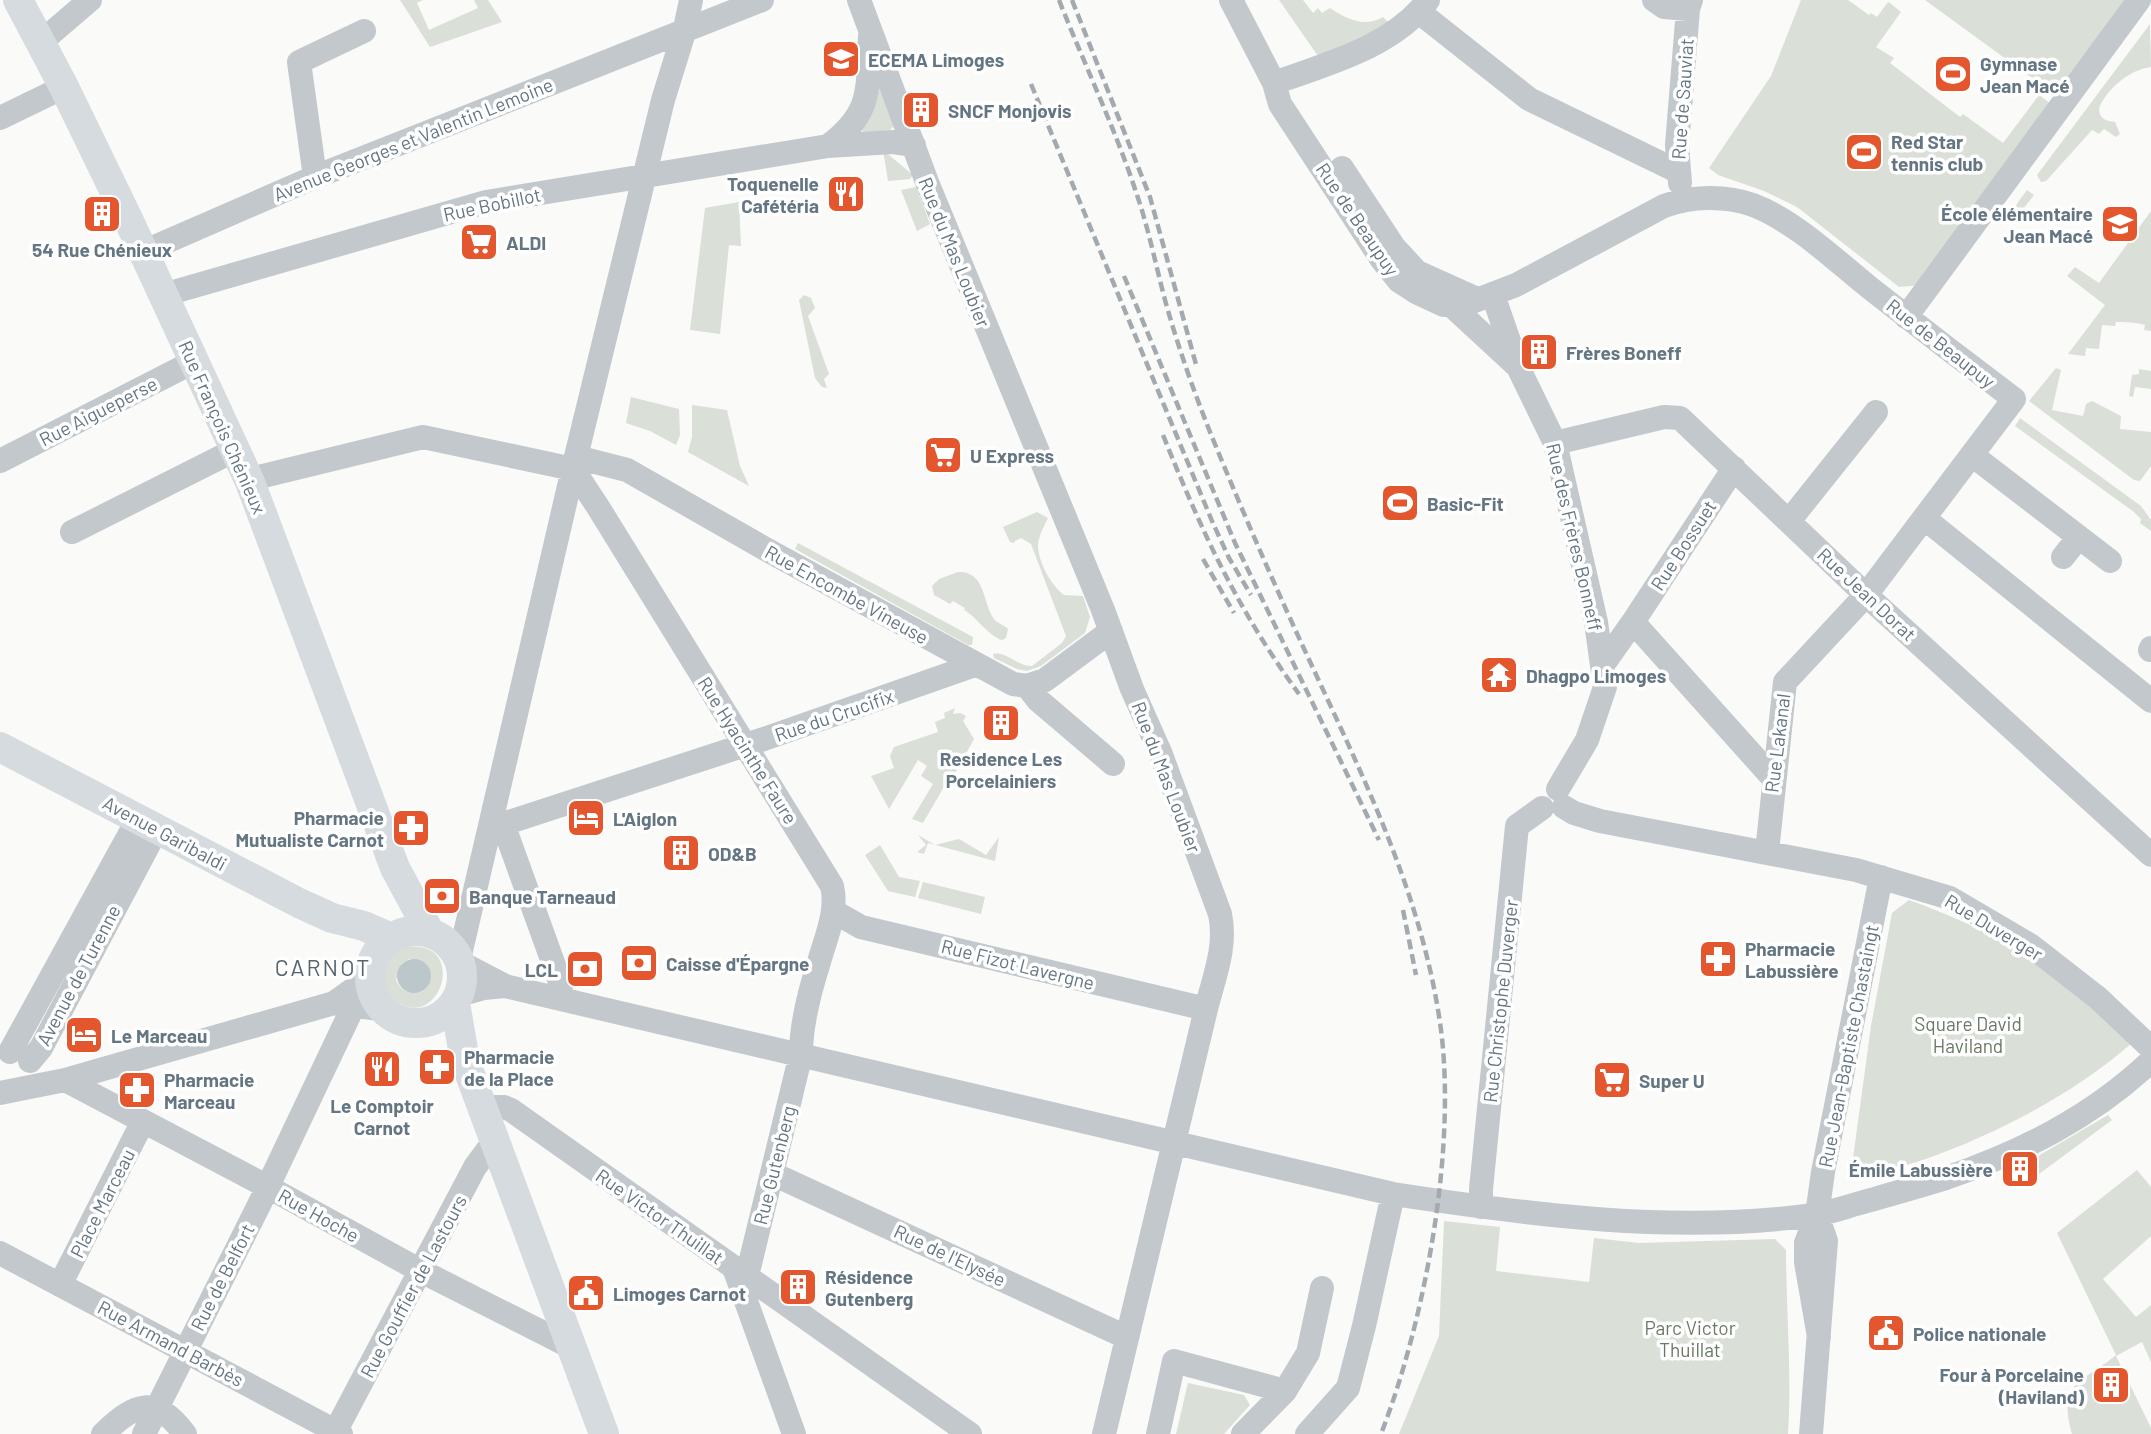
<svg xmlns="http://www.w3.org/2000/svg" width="2151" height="1434" font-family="Barlow,sans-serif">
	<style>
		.green { fill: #dadfd7; fill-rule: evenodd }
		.water { fill: #bbc7cb }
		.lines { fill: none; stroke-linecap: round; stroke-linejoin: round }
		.minor { stroke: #c3c8cc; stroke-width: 24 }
		.major { stroke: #d6dbdf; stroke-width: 30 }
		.rail { stroke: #a2aab0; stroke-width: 4.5; stroke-dasharray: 10 5; stroke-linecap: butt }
		.labels { text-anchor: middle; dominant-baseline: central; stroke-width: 7; stroke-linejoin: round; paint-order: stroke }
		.poi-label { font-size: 19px; font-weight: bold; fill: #657683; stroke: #fff; text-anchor: start }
		.street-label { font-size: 19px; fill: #657683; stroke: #fff }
		.park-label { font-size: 19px; fill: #687a64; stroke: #fff }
		.quarter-label { font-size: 23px; letter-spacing: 2px; fill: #57646e; stroke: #fff }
	</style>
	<rect width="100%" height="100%" fill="#fafaf8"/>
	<!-- green -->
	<path class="green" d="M400,0h23l-6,3 12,27 49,-22 -4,-8h14l14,22 -72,25z
		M1279,0h24l10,13 5,-5 4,5 8,-5c16,11 35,20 53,9l6,6 -18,12 -53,21z
		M1801,0h47l21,15 2,-2 6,4 11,-15 2,1 11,9 -25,35 18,11 -4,5 70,54 3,-3 40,29 36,-48 15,11 -132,179 -23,2 -102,-80 -33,-16 -46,-16 -9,-7 62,-92z
		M1925,0h202l-69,97z
		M2150,24l1,43c-22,3 -43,21 -52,41 0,11 7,13 16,14l5,12 -4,3 -12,-8 -5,5 -7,-4 -46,51 -5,1 -4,-7z
		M875,78l19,48 -4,4 -26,3 -3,-4z
		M883,150l30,25 -3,4 -22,2z
		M916,187l14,37 -13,7 -16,-41z
		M2027,190l7,5 -22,28 -6,-4z
		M739,202l2,44 -12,-1 -9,89 -30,-4 15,-122z
		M2151,211v120l-7,-1 1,-5c-11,-3 -18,-3 -29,-3l-1,4 -13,-1 -3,24 -13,-1 -1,8 -17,-2 37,-49 -38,-29 8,-9 24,16z
		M804,295l7,3 4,10 -7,8 21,58 -5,5 3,9 -5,-1 -7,-9 -16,-78z
		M2056,368l5,2 -9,40 31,6 3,-12 6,-3 29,15 -1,13 31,3v34l-11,15 -6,-1 -105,-79z
		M2139,369l12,2v18l-16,-2 -2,10 -4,-1 3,-21 7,-1z
		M631,397l48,12 1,26 -4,10 -26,-14 -24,-8z
		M692,405l35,5 13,56 9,20 -61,-34 4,-15z
		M2020,418l121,88 10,14v11l-11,-8 1,-4 -7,-7 -119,-86z
		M1037,512l11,6c-4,8 -9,17 -10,27 0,17 13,40 26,50l19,1 7,21 -5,16 -44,33 -14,5 -10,-2 -23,-11 -1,-4c13,-3 24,12 39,12l30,-23 4,-7 -35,-92 -10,-6 -6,3 -1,2 -4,-1 -7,-15z
		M798,543l175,94 -1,8h-4l-173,-96z
		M958,572c28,-1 24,30 36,47 3,4 10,6 14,10l-2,9 -4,2c-15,-5 -24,-22 -38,-30l1,-2 -12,-7 -3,3 -16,-9 -2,-9 7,-7z
		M955,708l-2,6 7,-1 6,3 -3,5 11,18 -26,47 -3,-1 -22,38 -11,-4 21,-35 -12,-8 6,-10 -9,-6 -29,49 -18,-33 23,-8 -4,-12 4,-9 44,-15 -3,-10 10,-4 -1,-5z
		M918,835l17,10 24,-6 27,16 13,-18 -4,24 -67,-18 -4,11 -7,-2 9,-7z
		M880,845l19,32 21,4 -5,16 -27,-6 -23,-36z
		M923,882l62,15 -4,17 -63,-16z
		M1909,900c55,20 109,45 155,82 24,19 46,41 68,61 -58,51 -136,91 -209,117 -24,8 -49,13 -73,20l21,-154 21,-113z
		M406,947c65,-8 33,88 -11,53 -20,-17 -11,-44 11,-53zM409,959h4l10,32c-12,4 -22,1 -27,-11l6,-17z
		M2108,1115l4,5 -73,54 -6,-15z
		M2137,1170l14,17v49l-48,43 33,38 15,-12v57l-9,-20 -26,14 35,72v6h-79c-15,-54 10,-50 44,-79l-59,-122z
		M1444,1221l56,6 -4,44 93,11 5,-44 45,5 136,-4 11,11c0,61 6,123 2,184h-389l40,-98z
		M1188,1383l56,12 6,10 -26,29h-48z"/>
	<!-- water -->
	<path class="water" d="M397 976a17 17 0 1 1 34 0a17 17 0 1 1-34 0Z"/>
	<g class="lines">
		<!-- minor -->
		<path class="minor" d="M859,0l68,182 176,428 29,79 28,63 60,162c7,33 -6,63 -14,95l-102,425
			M1231,0l43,83 6,21 102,156 17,21 17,11 28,13h20l52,-20 148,-79c27,-10 61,-11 89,-1 42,16 82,55 117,83 48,38 96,75 144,111l-90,119 227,183
			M1654,0l10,7 24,2
			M1419,12l110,87 148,72
			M41,42l49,-42
			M1274,83c52,-19 119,-36 154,-83
			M0,118l64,-31
			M828,146c46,-34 39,-58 42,-110
			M1342,168l52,79 23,25 60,27
			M315,177l-16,-115 65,-31
			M1680,183l-3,-38 11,-136 3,-9
			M143,252l172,-75 447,-177
			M163,295l323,-93 342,-56 65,-4 21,3
			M1493,295l25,72 37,76 41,179 9,65 -18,53 -29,49
			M1452,306l65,60
			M1906,317l233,-317
			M1555,443l109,-26 16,1 186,177 285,260
			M1972,455l138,106
			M576,457l51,13 142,81 244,133 14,2 18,-6 66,-49
			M0,461l195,-100
			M250,482l9,-5 164,-40 150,32 25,38 234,379c6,25 -6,51 -13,76 -9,28 -18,62 -18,92l-54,222
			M1789,521l87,-109
			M72,532l163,-82
			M2063,557l16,-20
			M1633,622l140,156
			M2150,650l1,-2
			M1602,666l31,-44 101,-154
			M1027,686l11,14 75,64
			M1564,807l10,6 26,8 256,49 94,28 80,47 68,53 53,50
			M491,824h12l261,-85 211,-74
			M503,824l56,155 3,19
			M1767,852l18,-170 81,-87 58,-77
			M833,914l7,1 21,12 345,82
			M459,959l114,-490 90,-369 22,-71 6,-29
			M461,963l44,23 888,208c138,21 281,40 421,21 15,-2 31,-8 46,-12 28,-8 57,-16 86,-25 76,-26 146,-61 205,-117
			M459,995l25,-7 21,-2
			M338,1004l43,5
			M10,1052l128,-233
			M30,1061l11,-13 116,-219
			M65,1080l203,107 153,84 152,77
			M0,1093l65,-13 269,-77 35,-25
			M483,1107h21l7,3 459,324
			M773,1174l353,163
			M1481,1207v-18l36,-363 25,-18
			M0,1253l341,181
			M734,1268l60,166
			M60,1285l83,-164
			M1819,1337l-13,-75v-19l11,-28 6,-43 58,-295
			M103,1434c33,-32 52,-39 82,0
			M144,1434l115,-229 95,-200
			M334,1434l141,-267 20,-27
			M1158,1434l16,-73 111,30
			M1243,1434l42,-43 23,-38 14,-65
			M1307,1434l41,-46 16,-62 29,-132
			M1811,1434l15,-193 -9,-26"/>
		<!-- major -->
		<path class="major" d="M18,0l46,87 65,134 121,261 145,386 35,65
			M0,747l299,156 33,15 32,8 27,12
			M370 977a46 46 0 1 1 92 0a46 46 0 1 1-92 0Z
			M455,1003l10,58 139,373"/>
		<!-- rail -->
		<path class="rail" d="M1059,0c26,66 57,130 79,198 11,33 18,68 27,102 13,47 29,92 47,137 30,73 61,145 94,216 54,117 113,235 133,363 20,123 -13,302 -58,418
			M1072,0l78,197 47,171
			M1031,84l181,437 17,37 22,37
			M1124,276l111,267 144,297
			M1163,435c39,97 74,174 136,259
			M1203,559l31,54
			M1403,910l13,65"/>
	</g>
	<!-- icons -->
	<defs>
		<symbol id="university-square" viewBox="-11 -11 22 22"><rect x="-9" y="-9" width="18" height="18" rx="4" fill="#e4572e" stroke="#fff"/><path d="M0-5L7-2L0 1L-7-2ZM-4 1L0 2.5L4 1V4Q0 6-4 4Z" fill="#fff"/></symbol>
		<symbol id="stadium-square" viewBox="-11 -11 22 22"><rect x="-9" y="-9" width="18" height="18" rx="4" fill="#e4572e" stroke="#fff"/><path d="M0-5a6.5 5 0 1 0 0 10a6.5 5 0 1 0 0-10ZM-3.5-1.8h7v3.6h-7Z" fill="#fff"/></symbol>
		<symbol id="building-square" viewBox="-11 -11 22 22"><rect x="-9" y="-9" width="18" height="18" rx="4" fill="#e4572e" stroke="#fff"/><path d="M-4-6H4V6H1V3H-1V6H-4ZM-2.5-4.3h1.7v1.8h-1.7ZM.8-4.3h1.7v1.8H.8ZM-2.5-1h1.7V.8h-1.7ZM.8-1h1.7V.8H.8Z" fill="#fff"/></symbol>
		<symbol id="restaurant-square" viewBox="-11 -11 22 22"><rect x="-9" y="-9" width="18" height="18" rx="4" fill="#e4572e" stroke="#fff"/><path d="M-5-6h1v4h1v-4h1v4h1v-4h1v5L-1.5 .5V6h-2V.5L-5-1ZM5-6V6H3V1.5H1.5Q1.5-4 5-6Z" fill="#fff"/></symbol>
		<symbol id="school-square" viewBox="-11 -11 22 22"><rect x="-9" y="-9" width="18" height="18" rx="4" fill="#e4572e" stroke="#fff"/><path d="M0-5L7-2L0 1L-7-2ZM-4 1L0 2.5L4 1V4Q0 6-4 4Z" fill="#fff"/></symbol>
		<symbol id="supermarket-square" viewBox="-11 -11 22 22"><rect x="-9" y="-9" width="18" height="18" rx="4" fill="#e4572e" stroke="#fff"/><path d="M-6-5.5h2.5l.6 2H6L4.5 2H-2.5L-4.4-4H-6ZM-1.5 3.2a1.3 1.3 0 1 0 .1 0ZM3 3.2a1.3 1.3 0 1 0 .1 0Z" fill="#fff"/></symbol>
		<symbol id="temple-square" viewBox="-11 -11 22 22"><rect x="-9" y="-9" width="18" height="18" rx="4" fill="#e4572e" stroke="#fff"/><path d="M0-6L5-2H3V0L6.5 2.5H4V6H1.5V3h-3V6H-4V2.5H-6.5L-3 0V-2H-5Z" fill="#fff"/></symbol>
		<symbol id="hotel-square" viewBox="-11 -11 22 22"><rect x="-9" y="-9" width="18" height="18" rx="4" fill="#e4572e" stroke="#fff"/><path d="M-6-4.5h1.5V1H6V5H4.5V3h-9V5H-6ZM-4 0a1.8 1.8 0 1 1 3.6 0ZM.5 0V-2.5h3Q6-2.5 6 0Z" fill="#fff"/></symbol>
		<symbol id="pharmacy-square" viewBox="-11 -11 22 22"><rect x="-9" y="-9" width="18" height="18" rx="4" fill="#e4572e" stroke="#fff"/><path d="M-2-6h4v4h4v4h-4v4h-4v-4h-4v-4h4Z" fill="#fff"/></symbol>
		<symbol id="bank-square" viewBox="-11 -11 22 22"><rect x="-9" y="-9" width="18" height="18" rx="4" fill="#e4572e" stroke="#fff"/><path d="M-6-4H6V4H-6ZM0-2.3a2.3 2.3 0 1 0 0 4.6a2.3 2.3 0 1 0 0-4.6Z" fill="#fff"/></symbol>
		<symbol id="civic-square" viewBox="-11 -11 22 22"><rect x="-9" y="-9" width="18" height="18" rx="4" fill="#e4572e" stroke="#fff"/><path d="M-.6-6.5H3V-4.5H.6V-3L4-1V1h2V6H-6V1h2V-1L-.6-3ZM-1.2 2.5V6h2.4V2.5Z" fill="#fff"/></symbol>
	</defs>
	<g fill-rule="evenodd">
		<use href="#university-square" x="819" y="37" width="44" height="44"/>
		<use href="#stadium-square" x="1931" y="52" width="44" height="44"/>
		<use href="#building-square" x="899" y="88" width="44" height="44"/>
		<use href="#stadium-square" x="1842" y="130" width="44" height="44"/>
		<use href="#restaurant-square" x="824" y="172" width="44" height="44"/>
		<use href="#building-square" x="80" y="192" width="44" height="44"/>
		<use href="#school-square" x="2098" y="202" width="44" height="44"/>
		<use href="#supermarket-square" x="457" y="220" width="44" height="44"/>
		<use href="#building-square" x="1517" y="330" width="44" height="44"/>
		<use href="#supermarket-square" x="921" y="433" width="44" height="44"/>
		<use href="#stadium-square" x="1378" y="481" width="44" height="44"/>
		<use href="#temple-square" x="1477" y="653" width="44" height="44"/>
		<use href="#building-square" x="979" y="701" width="44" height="44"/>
		<use href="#hotel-square" x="564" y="796" width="44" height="44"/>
		<use href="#pharmacy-square" x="389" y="806" width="44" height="44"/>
		<use href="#building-square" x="659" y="831" width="44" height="44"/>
		<use href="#bank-square" x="420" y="874" width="44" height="44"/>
		<use href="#pharmacy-square" x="1696" y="937" width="44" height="44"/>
		<use href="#bank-square" x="617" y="941" width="44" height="44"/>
		<use href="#bank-square" x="563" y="947" width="44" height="44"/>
		<use href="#hotel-square" x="62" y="1013" width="44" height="44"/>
		<use href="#pharmacy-square" x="415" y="1045" width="44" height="44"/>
		<use href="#restaurant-square" x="360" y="1047" width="44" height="44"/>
		<use href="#supermarket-square" x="1590" y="1058" width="44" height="44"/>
		<use href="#pharmacy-square" x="115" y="1068" width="44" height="44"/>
		<use href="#building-square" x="1998" y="1147" width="44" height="44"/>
		<use href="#building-square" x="776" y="1265" width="44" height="44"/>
		<use href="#civic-square" x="564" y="1271" width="44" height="44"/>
		<use href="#civic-square" x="1864" y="1311" width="44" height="44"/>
		<use href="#building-square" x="2089" y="1363" width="44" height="44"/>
	</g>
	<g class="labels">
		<!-- poi labels -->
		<g class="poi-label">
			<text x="868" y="59">ECEMA Limoges</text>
			<text x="1980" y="63">Gymnase<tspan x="1980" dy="22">Jean Macé</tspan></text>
			<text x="948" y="110">SNCF Monjovis</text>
			<text x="1891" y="141">Red Star<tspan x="1891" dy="22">tennis club</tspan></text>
			<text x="819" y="183" text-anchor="end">Toquenelle<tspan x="819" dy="22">Cafétéria</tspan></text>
			<text x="2093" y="213" text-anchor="end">École élémentaire<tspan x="2093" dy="22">Jean Macé</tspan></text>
			<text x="506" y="242">ALDI</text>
			<text x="102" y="249" text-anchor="middle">54 Rue Chénieux</text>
			<text x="1566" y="352">Frères Boneff</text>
			<text x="970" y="455">U Express</text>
			<text x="1427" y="503">Basic-Fit</text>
			<text x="1526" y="675">Dhagpo Limoges</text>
			<text x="1001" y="758" text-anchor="middle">Residence Les<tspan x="1001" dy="22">Porcelainiers</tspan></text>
			<text x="384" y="817" text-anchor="end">Pharmacie<tspan x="384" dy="22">Mutualiste Carnot</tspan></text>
			<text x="613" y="818">L'Aiglon</text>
			<text x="708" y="853">OD&amp;B</text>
			<text x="469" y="896">Banque Tarneaud</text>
			<text x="1745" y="948">Pharmacie<tspan x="1745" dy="22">Labussière</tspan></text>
			<text x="666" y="963">Caisse d'Épargne</text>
			<text x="558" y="969" text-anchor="end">LCL</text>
			<text x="111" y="1035">Le Marceau</text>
			<text x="464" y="1056">Pharmacie<tspan x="464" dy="22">de la Place</tspan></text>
			<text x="164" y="1079">Pharmacie<tspan x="164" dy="22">Marceau</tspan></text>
			<text x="1639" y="1080">Super U</text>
			<text x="382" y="1105" text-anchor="middle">Le Comptoir<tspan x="382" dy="22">Carnot</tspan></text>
			<text x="1993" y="1169" text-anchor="end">Émile Labussière</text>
			<text x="825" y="1276">Résidence<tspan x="825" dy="22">Gutenberg</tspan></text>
			<text x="613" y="1293">Limoges Carnot</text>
			<text x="1913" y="1333">Police nationale</text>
			<text x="2084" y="1374" text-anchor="end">Four à Porcelaine<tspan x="2084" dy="22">(Haviland)</tspan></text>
		</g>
		<!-- street labels -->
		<g class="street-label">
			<text transform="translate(1682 99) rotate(-86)">Rue de Sauviat</text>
			<text transform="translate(413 139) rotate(-22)">Avenue Georges et Valentin Lemoine</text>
			<text transform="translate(492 204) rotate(-12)">Rue Bobillot</text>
			<text transform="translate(1358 219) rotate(56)">Rue de Beaupuy</text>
			<text transform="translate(955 252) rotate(68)">Rue du Mas Loubier</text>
			<text transform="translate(1941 343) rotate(38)">Rue de Beaupuy</text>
			<text transform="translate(98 411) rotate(-27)">Rue Aigueperse</text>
			<text transform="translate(223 427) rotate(66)">Rue François Chénieux</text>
			<text transform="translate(1575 537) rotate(77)">Rue des Frères Bonneff</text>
			<text transform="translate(1683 545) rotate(-57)">Rue Bossuet</text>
			<text transform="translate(847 594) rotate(29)">Rue Encombe Vineuse</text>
			<text transform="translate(1867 594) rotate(43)">Rue Jean Dorat</text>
			<text transform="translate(834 715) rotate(-19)">Rue du Crucifix</text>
			<text transform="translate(1777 743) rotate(-83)">Rue Lakanal</text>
			<text transform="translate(748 750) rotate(58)">Rue Hyacinthe Faure</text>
			<text transform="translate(1167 777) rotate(69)">Rue du Mas Loubier</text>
			<text transform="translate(165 833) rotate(28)">Avenue Garibaldi</text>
			<text transform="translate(1994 927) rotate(31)">Rue Duverger</text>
			<text transform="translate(1018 964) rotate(14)">Rue Fizot Lavergne</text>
			<text transform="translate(78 975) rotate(-62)">Avenue de Turenne</text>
			<text transform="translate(1500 1001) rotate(-84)">Rue Christophe Duverger</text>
			<text transform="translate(1848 1046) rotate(-79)">Rue Jean-Baptiste Chastaingt</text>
			<text transform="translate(774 1165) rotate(-76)">Rue Gutenberg</text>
			<text transform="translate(102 1203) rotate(-63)">Place Marceau</text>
			<text transform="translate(319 1215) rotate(29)">Rue Hoche</text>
			<text transform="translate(660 1216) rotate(35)">Rue Victor Thuillat</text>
			<text transform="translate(950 1255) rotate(25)">Rue de l'Elysée</text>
			<text transform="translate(222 1277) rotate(-63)">Rue de Belfort</text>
			<text transform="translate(413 1286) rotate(-62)">Rue Gouffier de Lastours</text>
			<text transform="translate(171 1343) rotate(28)">Rue Armand Barbès</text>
		</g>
		<!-- park labels -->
		<g class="park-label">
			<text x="1968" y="1023">Square David<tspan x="1968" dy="22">Haviland</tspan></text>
			<text x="1690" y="1327">Parc Victor<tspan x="1690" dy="22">Thuillat</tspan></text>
		</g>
		<!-- quarter labels -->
		<g class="quarter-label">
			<text x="323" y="967">CARNOT</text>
		</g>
	</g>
</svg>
